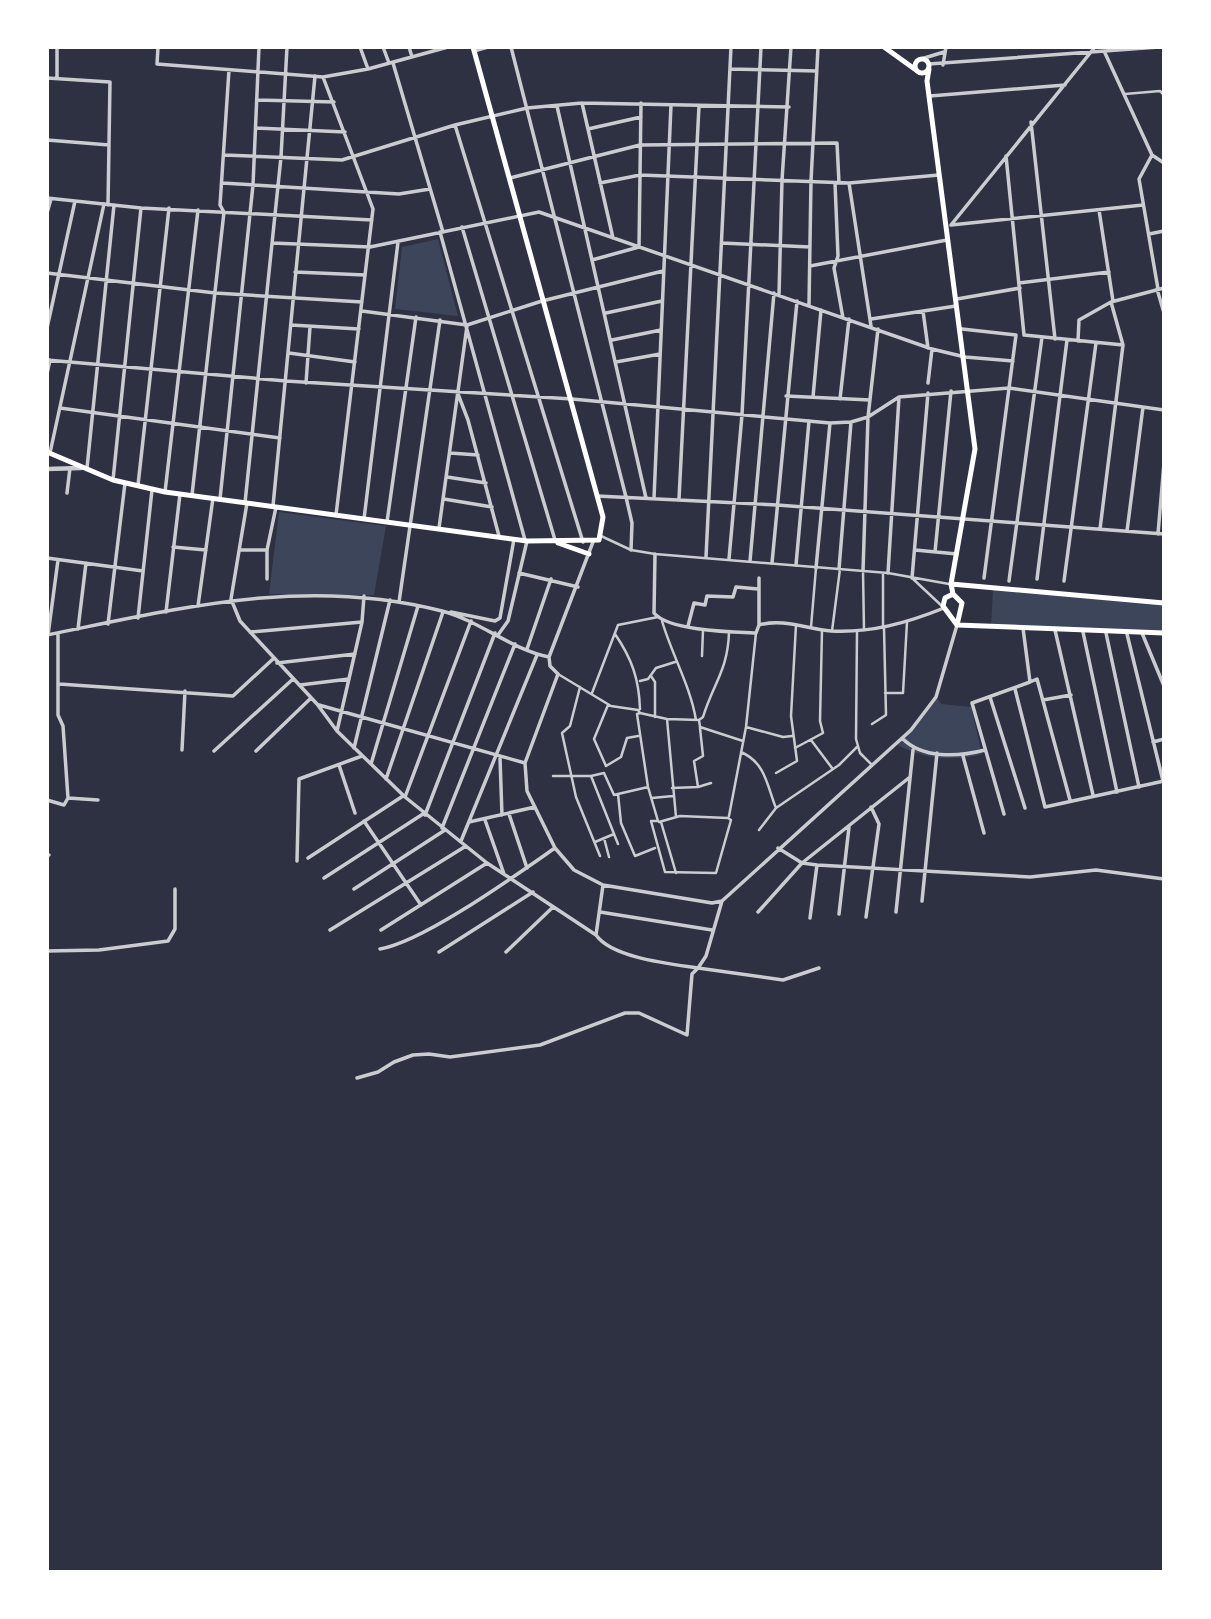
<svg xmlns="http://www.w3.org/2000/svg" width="1211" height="1619" font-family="Cabin,sans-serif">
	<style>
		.green { fill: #3c4559 }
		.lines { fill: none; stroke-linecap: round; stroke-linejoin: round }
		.pedestrian { stroke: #caccd0; stroke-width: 2.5 }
		.minor { stroke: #caccd0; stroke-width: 3.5 }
		.tertiary { stroke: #caccd0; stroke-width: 4.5 }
		.secondary { stroke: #fff; stroke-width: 5 }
	</style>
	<rect width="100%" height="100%" fill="#2d3142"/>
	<!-- green -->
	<path class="green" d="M438,239l20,77 -63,-7 7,-62z
		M279,512l107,14 -12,69 -105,-1z
		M993,588l171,16v29l-173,-6z
		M936,697l5,7 30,3 11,47c-28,8 -60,5 -86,-10z"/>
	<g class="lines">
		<!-- pedestrian -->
		<path class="pedestrian" d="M1125,94l35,-3 4,4
			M601,536l30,14 24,4 233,19 61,11
			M863,571l1,59
			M883,573v55
			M912,578l31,29
			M662,621c10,34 28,64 34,99
			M811,627l5,-59
			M832,631l8,-62
			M857,631l-1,108 4,14 12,12
			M615,634c17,25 24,45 25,75
			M702,656l1,-26
			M558,674l53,32 27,4 2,3 27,6 32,1 1,7 43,14
			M651,676l4,6v35
			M640,681l8,-2 8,-11 19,-6
			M580,687l-10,39 -8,7 14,64 24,59
			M592,693l26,-68 40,-8
			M885,693h18l4,-71
			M640,713l-3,1 11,73 10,34h-7l14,51 51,1 15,-53 -3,-2
			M667,719l9,98
			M699,720l4,-3c10,-33 25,-47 26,-85
			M872,724l14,-9 -2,-87
			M746,727l37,10 9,-1
			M811,740l21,28
			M795,748l28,-15 -3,-12 2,-91
			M741,752c25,11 26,34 35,56
			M606,766l-12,-27 14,-34
			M606,766l15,-9 6,-19 11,-2
			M604,773l10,22 4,-1 3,29 14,33 20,-8
			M776,773l21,-12 -6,-45 5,-91
			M553,776h38l13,-3
			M591,776l27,68
			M698,787l13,-4
			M672,788l26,-1 -4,-26 9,-5 -3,-28
			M618,794l30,-7
			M652,798l21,-2
			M729,816l17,-89 10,-94
			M659,822l21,-6 48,2
			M661,822l15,51
			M759,830l17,-22 63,-43 18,-18
			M604,838l5,19
			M595,842l19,-8"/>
		<!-- minor -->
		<path class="minor" d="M158,47l-1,17 166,13 45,-8 80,-22
			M360,47l8,22
			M383,47l6,16
			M409,47l3,10
			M511,47l115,450 6,26 -1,27
			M474,51l14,-4
			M1105,53l47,102 12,8
			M921,59l23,-7
			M393,63l50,169
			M929,64l230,-17
			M943,65l3,-18
			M730,69l87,2
			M323,77l50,132 -37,306
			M47,78l63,4 -2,123
			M57,78v-31
			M930,96l135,-11
			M257,100l77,2
			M582,103l31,135
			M557,106l89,392
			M1031,122l24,217
			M455,125l128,417
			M256,128l89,4
			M588,129l53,-12
			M47,140l62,5
			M224,155l118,5 113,-35 72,-17 55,-5 207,4
			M1152,155l-13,24 19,110
			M1006,156l18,179
			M510,178l130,-33 197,-2 2,40
			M222,183l177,11 31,-5
			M600,183l40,-8 209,8 90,-8
			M835,183l3,73 -4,12 9,50
			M849,183l22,143
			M47,198l94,10 231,12
			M1099,210l14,91
			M47,213l4,-14
			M951,225l144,-178
			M951,225l192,-20
			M462,227l93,313
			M440,232l85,308
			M1149,234l15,-3
			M272,243l98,4 169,-35 393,137 33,8 48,4
			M722,243l88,4
			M592,260l47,-13 2,-144
			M810,266l137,-26
			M295,272l70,3
			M47,273l168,20 147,9
			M1019,283l90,-11
			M1157,289l7,24
			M779,295l3,-115 9,-133
			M957,299l63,-11
			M809,305l2,-124 7,-134
			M362,311l105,14 75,-24 121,-30
			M923,311l5,37
			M606,313l56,-12
			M871,319l85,-13
			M291,325l68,4
			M47,328l28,-127
			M962,329l54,6
			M1024,335l99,10
			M612,340l49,-10
			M1078,341l1,-21 32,-18 53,-14
			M289,353l66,9
			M47,360l239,21 286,18 258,24 21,-1 17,-5 31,-20 110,-9 155,22
			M616,362l44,-8
			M47,374l3,-14
			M306,383l4,-56
			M928,383l4,-34
			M458,394l10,26 31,116
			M786,396l84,4
			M813,397l8,-87
			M840,399l9,-80
			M60,408l220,30
			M50,453l54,-249
			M450,453l28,2
			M87,468l27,-263
			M447,477l39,6
			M113,480l28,-272
			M138,485l31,-277
			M165,492l33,-282
			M67,493l3,-25
			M192,495l32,-283 -4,-7 9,-135
			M597,496l180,9 387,29
			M654,498l17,-393
			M220,499l33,-314 6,-138
			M444,499l48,8
			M679,499l20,-393
			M245,503l36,-346 6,-110
			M273,506l42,-430
			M364,519l34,-277
			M387,522l29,-205
			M439,528l28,-202
			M1100,529l23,-184 -12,-43
			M1127,531l16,-124
			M1158,534l6,-71
			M593,542l-44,115 1,9 8,8 -33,89 2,28 28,57 19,22 29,15 109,18 10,-2 189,-171 25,-33 21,-72
			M173,547l33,3
			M240,550h27
			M915,550l42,4
			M935,552l16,-161
			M655,554l-1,59c15,18 79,19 102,20l3,-8c24,-7 48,4 72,6 40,2 76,-8 113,-23
			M706,557l25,-510
			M47,558l96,13
			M729,559l13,-144 19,-368
			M750,561l24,-268
			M772,563l25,-262
			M796,565l13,-144
			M816,568l14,-145
			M839,569l12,-147
			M863,571l5,-154 10,-88
			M519,573l59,14
			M888,573l11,-176
			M759,578v47
			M912,578l16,-185
			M984,578l32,-243
			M267,579v-29l9,-43
			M1037,579l30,-239
			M1009,581l33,-244
			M1064,581l32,-238
			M231,599l9,22 77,83 20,27 68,66 82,66 109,72c16,23 75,29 102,33l8,-12 16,-55
			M231,599l16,-96
			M399,602l41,-282
			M198,606l15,-108
			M166,612l14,-118
			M451,612l44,9 5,-3 14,-79
			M138,618l14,-128
			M108,624l17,-141
			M688,626l6,-23 11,2 2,-9 26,1 3,-10 22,2
			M78,629l8,-66
			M1055,630l38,165
			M250,632l112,-10
			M1083,632l34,160
			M58,633v82l5,11 5,72 30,2
			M1106,633l33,154
			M1142,633l22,53
			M1127,634l36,147
			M47,635c134,-27 259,-59 395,-24 38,10 70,39 107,46
			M48,635l10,-75
			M498,635l10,-14 19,-80
			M527,649l24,-70
			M277,663l78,-9
			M1030,682l7,-3 33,121
			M59,684l174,12 40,-37
			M300,685l49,-6
			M1015,689l30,118 119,-26
			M990,697l35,111
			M1043,700l28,-5
			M319,705l206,58
			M337,731l25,-109 2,-26
			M902,738c20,21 56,19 83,12
			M1153,742l11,-3
			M354,748l36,-148
			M182,750l3,-59
			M214,751l79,-72
			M256,751l55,-53
			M963,756l21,77
			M500,758l2,57
			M371,764l47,-158
			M339,765l16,48
			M386,779l57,-167
			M405,797l66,-176
			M47,800l17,5 4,-7
			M509,814l18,54
			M1004,814l-32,-111 58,-21 -7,-54
			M425,815l70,-182
			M485,820l19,54
			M364,821l57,84
			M469,822l66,-15
			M442,828l73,-184
			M461,841l76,-186
			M778,848l24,15 15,2 213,12 66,-7 68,9
			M47,854l2,1
			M308,858l95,-62
			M297,861l2,-82 63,-23
			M324,878l99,-64
			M354,889l91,-59
			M922,901l15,-148
			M600,912l112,18
			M758,912l44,-49 108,-86
			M896,912l17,-162
			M839,914l10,-87
			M866,917l13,-93 -8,-17
			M810,918l7,-53
			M330,930l136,-84
			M381,930l106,-67
			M596,935l7,-50
			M380,949c43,-7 136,-74 175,-101
			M47,951l52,-1 69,-9 7,-12v-40
			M439,952l94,-60
			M506,952l47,-45
			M357,1078l21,-6 16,-10 19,-7 16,-1 21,3 90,-12 85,-32h14l48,22 5,-61 6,-6 85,12 36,-12"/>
		<!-- tertiary -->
		<path class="tertiary" d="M47,469l34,-1"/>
		<!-- secondary -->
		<path class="secondary" d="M884,47l32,23
			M915 66a7 7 0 1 1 14 0a7 7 0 1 1-14 0Z
			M929,69l-2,12 48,368 -24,135 2,10
			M47,452l66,28 52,12 362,49 72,-1 4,-23 -130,-470
			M558,543l31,11
			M951,584l213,19
			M953,594l-8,4 -2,8 14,19 207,8
			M953,594l9,9 -5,22"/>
	</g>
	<!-- border -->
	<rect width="1211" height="1619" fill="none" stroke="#ffffff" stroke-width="98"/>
</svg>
